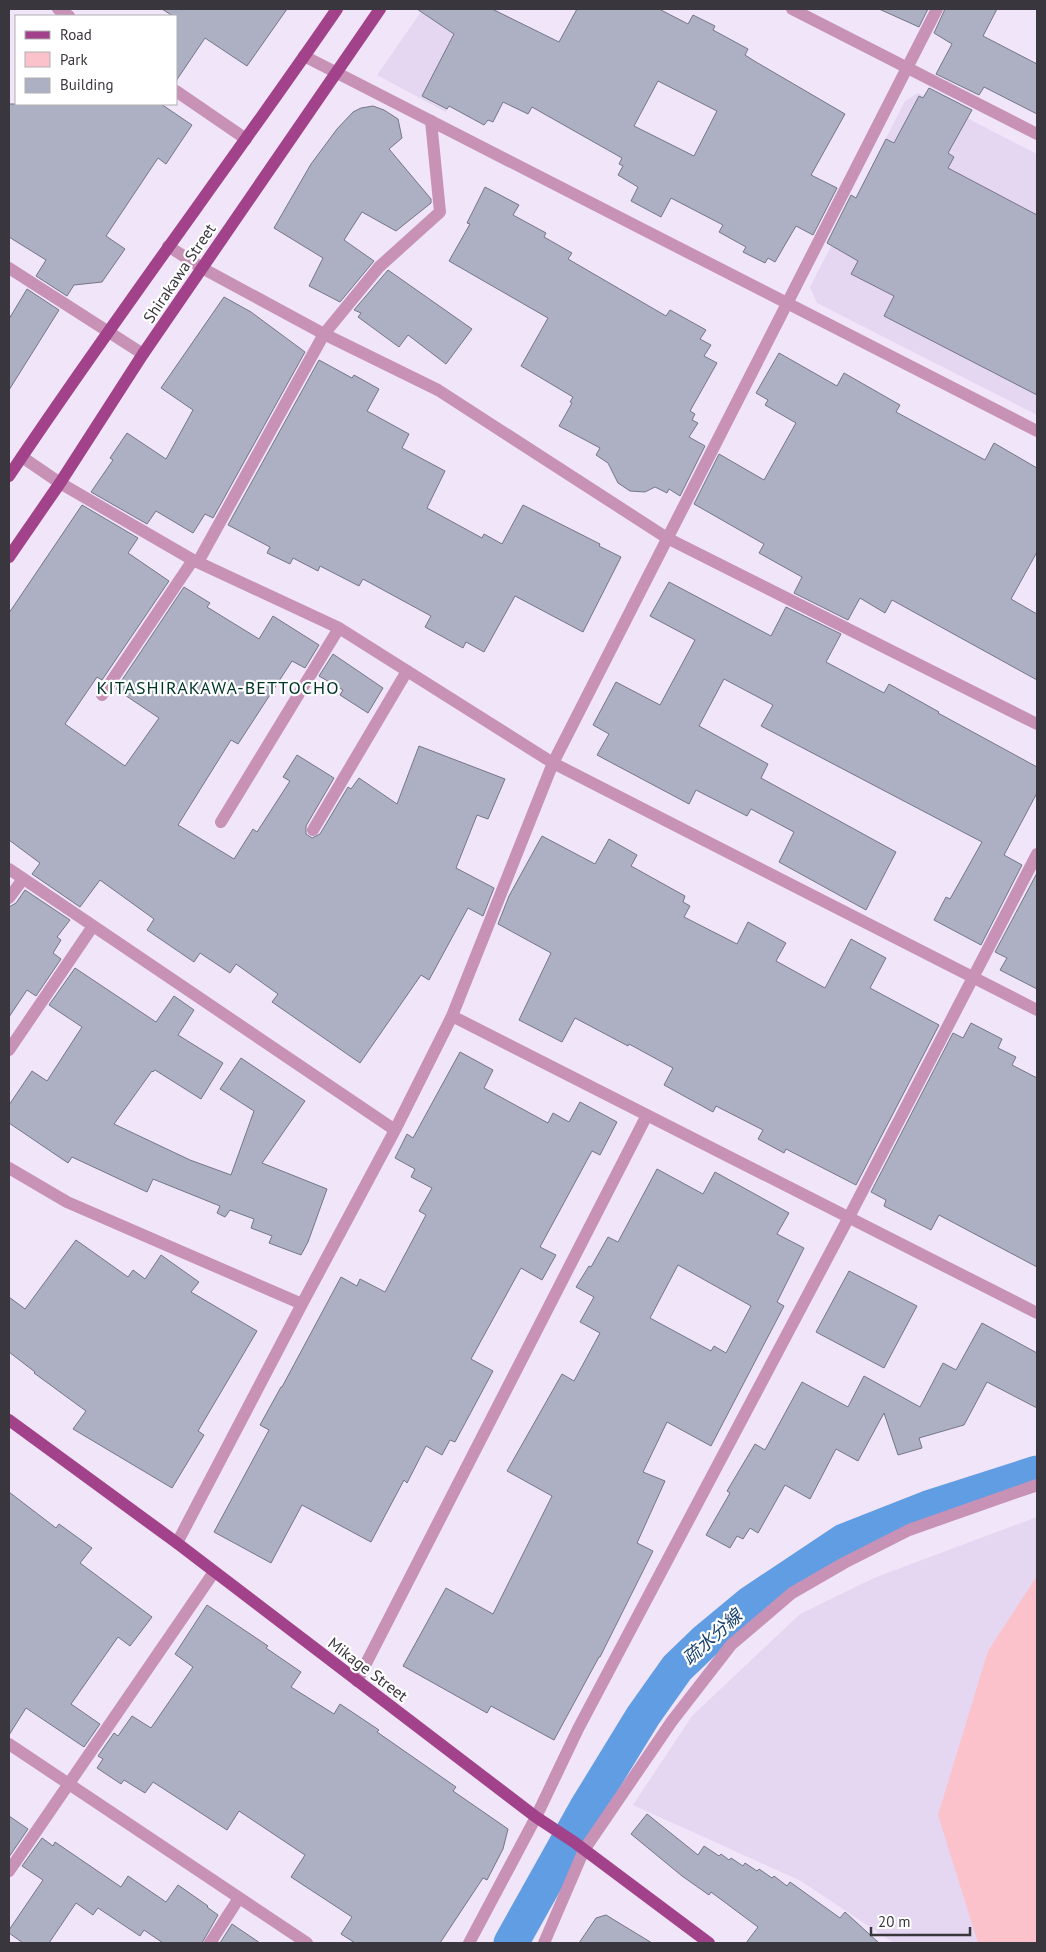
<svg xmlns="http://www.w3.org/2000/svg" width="1046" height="1952" font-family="'PT Sans','Noto Sans JP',sans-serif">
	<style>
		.built { fill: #e5d7f1 }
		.green { fill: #fbc2cc }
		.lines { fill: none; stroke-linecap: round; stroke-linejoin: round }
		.canal { stroke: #619de2; stroke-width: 35 }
		.building { fill: #adafc3; stroke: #747689; fill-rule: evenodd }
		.service { stroke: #c892b7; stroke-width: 12 }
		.minor { stroke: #c892b7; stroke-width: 12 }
		.tertiary { stroke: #c892b7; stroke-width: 12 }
		.primary { stroke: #a2428a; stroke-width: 12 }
		.labels { text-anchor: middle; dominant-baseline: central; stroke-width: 4.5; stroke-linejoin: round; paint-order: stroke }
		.street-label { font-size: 16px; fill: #3a363d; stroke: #fff }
		.neighbourhood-label { font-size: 18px; letter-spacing: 1px; fill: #013627; stroke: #fff }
		.water-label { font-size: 18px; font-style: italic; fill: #153f6c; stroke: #fff }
	</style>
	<rect width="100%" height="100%" fill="#f0e5f9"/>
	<!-- built -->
	<path class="built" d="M423,9h77l-54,103 -69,-37z
		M918,93l119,61v261l-220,-112 -7,-16 95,-186z
		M1037,1517v426h-143l-93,-62 -168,-76 59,-89 108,-102 74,-36z"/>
	<!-- green -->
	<path class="green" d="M1037,1576v367h-59l-40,-128 50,-164z"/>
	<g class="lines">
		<!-- canal -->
		<path class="canal" d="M511,1943l75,-134 57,-93 34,-48 27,-26 47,-39 93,-62 84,-33 109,-35"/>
	</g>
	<!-- building -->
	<path class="building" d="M162,9h125l-40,57 -42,-28 -29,43v-65h-3z
		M417,9h75l67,33 18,-33h82l29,15 5,-9 22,11 -2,4 35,19 -3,6 11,7 89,52 -34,61 26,13 -24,47 -17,-9 -21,36 -7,-4 -3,5 -22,-11 3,-5 -27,-15 4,-7 -52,-27 -10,19 -30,-16 7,-14 -20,-12 5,-9 -4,-2 3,-6 -90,-51 -4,7 -25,-12 -10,20 -5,-2 -4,5 -35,-19 -2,3 -25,-13 32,-62zM658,81l59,30 -23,45 -60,-30z
		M879,9h49l-9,18z
		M945,9h52l-14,27 54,28v50l-53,-27 -5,8 -43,-21 16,-30 -18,-11z
		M929,88l43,22 -24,43 6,4 -6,11 89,47v180l-153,-79 10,-20 -43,-22 7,-13 -31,-18 24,-48 5,3 30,-59 8,4 25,-47 4,2z
		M9,104h152l31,21 -26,39 -8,-6 -52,78 19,13 -23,33 -28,3 -7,11 -31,-20 10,-16 -37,-23z
		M373,106l11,4 14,9 4,19 -13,11 42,50v4l-35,28 -34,-19 -18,28 30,21 -34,41 -31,-16 14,-28 -49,-30 37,-64 26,-35 16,-17 8,-4z
		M485,187l34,18 -6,10 33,18 -2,4 28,16 -4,6 98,57 4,-6 36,20 -6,9 11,6 -7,11 13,7 -27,48 5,3 -3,6 6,3 -9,14 16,9 -25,50 -11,-7 -2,4 -12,-6 -10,5 -15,-1 -12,-8 -10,-20 -12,-8 4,-7 -41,-22 13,-23 -2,-1 3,-5 -52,-31 27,-48 -99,-57 21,-37 -3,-1z
		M388,270l84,59 -26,35 -38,-29 -9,12 -41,-30 3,-4 -7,-3z
		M27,289l32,21 -50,80v-71z
		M224,297l27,15 54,40 -92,166 -8,-4 -12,19 -37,-22 -9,13 -56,-32 22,-32 -3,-2 17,-25 39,26 27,-49 -32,-22z
		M779,353l58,33 7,-13 56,32 -4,7 89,48 9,-17 43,25v84l-26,47 26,15v66l-145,-80 -7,13 -25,-15 -12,22 -54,-27 8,-16 -43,-24 5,-9 -70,-40 25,-50 45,26 32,-57 -31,-18 3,-5 -12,-7z
		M319,360l33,18 2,-3 25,14 -12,22 42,23 -7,14 43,23 -18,37 55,30 2,-4 18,10 21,-39 77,39 -1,2 22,11 -38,75 -68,-36 -31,56 -18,-10 -3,6 -38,-21 6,-11 -68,-37 -4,7 -39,-20 -2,5 -25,-13 -3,6 -23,-11 3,-6 -42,-22z
		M82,505l56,33 -10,15 41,28 -67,99 -5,-3 -32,47 60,42 34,-48 -43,-29 68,-102 26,16 -3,4 52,32 14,-23 46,29 -14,23 -13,-7 -54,83 -7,-4 -53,85 56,34 19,-30 4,3 33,-51 -7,-4 14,-22 37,23 -28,48v8l6,4 8,-4 28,-47 3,2 8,-11 38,26 22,-58 86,33 -17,40 -11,-4 -21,53 38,20 -11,28 -15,-8 -39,72 -8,-5 -61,88 -88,-61 6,-8 -42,-30 -6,9 -30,-20 -6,9 -47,-32 7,-11 -54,-39 -20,27 -48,-33 8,-11 -31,-23v-227z
		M669,582l102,54 15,-29 55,27 -15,28 58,31 5,-9 50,28 -1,1 99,54v26l-33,62 18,10 -41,80 -47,-25 12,-23 4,2 32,-57 -221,-116 12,-21 -49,-26 -25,47 69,38 -7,14 135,74 -30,58 -87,-48 15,-30 -43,-23 -4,7 -51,-26 -7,14 -92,-49 12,-21 -16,-9 23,-43 44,23 35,-65 -45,-24z
		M333,654l50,34 -15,25 -28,-18 3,-5 -24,-14z
		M542,836l53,28 14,-25 28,16 -6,11 54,30 -2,6 7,4 -6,11 53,27 11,-22 38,21 -10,18 49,27 26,-49 35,19 -16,30 69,37 -83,160 -70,-36 -2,4 -26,-14 5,-9 -47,-24 -3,6 -49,-27 9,-17 -44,-24 -1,2 -53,-28 -13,24 -43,-22 32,-67 -53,-29 11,-28z
		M1037,873v116l-37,-19 7,-12 -12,-6z
		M25,890l45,30 -13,17 4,3 -8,13 8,6 -25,37 -9,-6 -18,27v-110l7,-4z
		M75,968l81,54 18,-26 20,14 -16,25 45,28 -22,36 -46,-29 -2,2 -1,-1 -38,53 76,36 41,15 23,-64 -34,-22 21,-31 64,43 -43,62 65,26 -19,53 -7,13 -32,-12 3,-7 -21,-8 3,-9 -24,-9 -5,7 -8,-4 3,-7 -67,-27 -6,13 -75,-35 -4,6 -59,-40v-18l23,-34 15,10 35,-54 -33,-22z
		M971,1023l31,16 -4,9 18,9 -4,8 25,13v189l-98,-52 -8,15 -47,-24 2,-6 -15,-8 82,-159 10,5z
		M460,1052l33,18 -9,18 64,35 5,-10 16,9 11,-20 37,20 -17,33 -8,-4 -52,96 16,8 -14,25 -21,-12 -50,91 22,12 -38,71 -5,-2 -8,15 -16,-9 -19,37 -3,-3 -33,62 -69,-37 -31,58 -57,-31 55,-102 -9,-5 21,-38h1l59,-110 16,9 3,-7 25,13 41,-77 -7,-4 13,-23 -21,-11 4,-8 -20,-11 12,-24 6,4z
		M657,1169l46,25 12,-22 74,41 -12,21 27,14 -27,54 7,4 -73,140 -44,-24 -24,50 22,9 -28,62 16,8 -53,106h-1l-45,83 -63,-34 -4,7 -84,-47 43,-78 47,26 59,-118 -45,-25 55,-97 12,7 26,-48 -20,-11 14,-25 -18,-10 13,-21 2,1 17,-30 10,5zM678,1265l73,41 -25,47 -12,-7 -3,5 -61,-33z
		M76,1240l52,37 5,-7 12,9 16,-24 38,27 -8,10 66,39 -59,100 6,4 -32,53 -99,-59 13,-18 -52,-38 1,-1 -26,-20v-55l16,12z
		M849,1271l68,35 -33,62 -68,-36z
		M982,1323l55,30v55l-50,-26 -23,43 -45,13 3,10 -24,7 -14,-42 -26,48 -22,-12 -26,50 -25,-14 -27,48 -8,-5 -7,11 -6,-3 -7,12 -24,-13 24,-42 -3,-2 28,-47 10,6 37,-68 46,25 16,-31 56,31 23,-44 13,7z
		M9,1492l47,36 3,-4 33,24 -12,15 72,54 -22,29 -12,-9 -47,67 29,20 -16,23 -58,-39 -17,27z
		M207,1605l61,41 -2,2 35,24 -10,15 43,27 6,-10 39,26 -2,2 79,55 -3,4 55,38 -5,20 -16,31 -4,-2 -43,65h-85l-14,-9 11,-17 -61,-40 14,-22 -66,-44 -12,19 -74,-48 -8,11 -21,-13 -3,4 -24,-16 6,-9 -5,-3 16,-23 4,3 14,-20 19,12 42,-61 -18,-13z
		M647,1814l51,41 6,-9 15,10 2,-2 8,6 2,-2 12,8 2,-3 12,8 2,-2 13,9 2,-2 13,10 3,-4 50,36 5,-6 34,31h-133l12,-16 -47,-35 -2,3 -27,-19 -51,-42z
		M9,1816l19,13 -19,28z
		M42,1838l11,8 2,-4 66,45 7,-11 38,26 12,-17 30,21 -1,1 11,8 -16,28h-39l-19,-13 -4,6 -42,-28 -5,7 -17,-12 -27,40h-26l-14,-10v-3l34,-50 -21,-14z
		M606,1915l46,28h-73l17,-25z
		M232,1924l28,19h-40z"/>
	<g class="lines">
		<!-- service -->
		<path class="service" d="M58,9l11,7
			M176,91l70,48
			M198,562l126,-228 55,-67 61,-55 -9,-91
			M102,695l91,-135
			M313,830l94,-159
			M9,898l14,-19
			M210,1943l29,-45"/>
		<!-- minor -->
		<path class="minor" d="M792,9l245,125
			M304,56l733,375
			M168,246l34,22 122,66 114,56 229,148 370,186
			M9,268l134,86
			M22,457l38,26 133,77 146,68 214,135 484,247
			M221,822l118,-194
			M9,869l386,261
			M452,1016l585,297
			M9,1050l84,-124
			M9,1168l58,34 235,102
			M177,1543l125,-239 93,-174 57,-114 101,-253 384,-754
			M357,1681l290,-566
			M9,1744l298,199
			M584,1850l88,-129 59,-76 61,-52 52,-30 65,-33 128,-45
			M9,1871l205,-299
			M469,1943l67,-126 42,-88 271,-512 188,-363"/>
		<!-- tertiary -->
		<path class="tertiary" d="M544,1943l40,-93"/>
		<!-- primary -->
		<path class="primary" d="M9,476c106,-159 220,-310 328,-467
			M9,557l51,-74 83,-129 237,-345
			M9,1420l168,123 359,274 38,25 135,101"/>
	</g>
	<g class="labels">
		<!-- street labels -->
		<g class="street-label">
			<text transform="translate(179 273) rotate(-56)">Shirakawa Street</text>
			<text transform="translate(368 1669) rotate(37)">Mikage Street</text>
		</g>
		<!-- neighbourhood labels -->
		<g class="neighbourhood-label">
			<text x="218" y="687">KITASHIRAKAWA-BETTOCHO</text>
		</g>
		<!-- water labels -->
		<g class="water-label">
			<text transform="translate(712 1637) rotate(-42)">疏水分線</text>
		</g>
	</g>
	<!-- border -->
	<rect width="1046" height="1952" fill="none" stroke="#3a363d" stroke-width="20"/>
	<!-- legend -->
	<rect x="15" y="15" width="162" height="90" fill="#ffffff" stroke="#b0afb1"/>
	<rect x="25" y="31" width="25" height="8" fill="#a2428a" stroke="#b0afb1"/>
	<text x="60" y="40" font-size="15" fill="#3a363d">Road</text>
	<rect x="25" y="52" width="25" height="15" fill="#fbc2cc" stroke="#b0afb1"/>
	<text x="60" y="65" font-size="15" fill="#3a363d">Park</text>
	<rect x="25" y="78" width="25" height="15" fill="#adafc3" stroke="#b0afb1"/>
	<text x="60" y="90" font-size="15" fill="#3a363d">Building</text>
	<!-- scale -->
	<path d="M871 1927v8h99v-8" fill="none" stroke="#3a363d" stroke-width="2.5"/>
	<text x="878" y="1927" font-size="15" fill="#3a363d" stroke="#ffffff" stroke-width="4" paint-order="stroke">20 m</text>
</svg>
